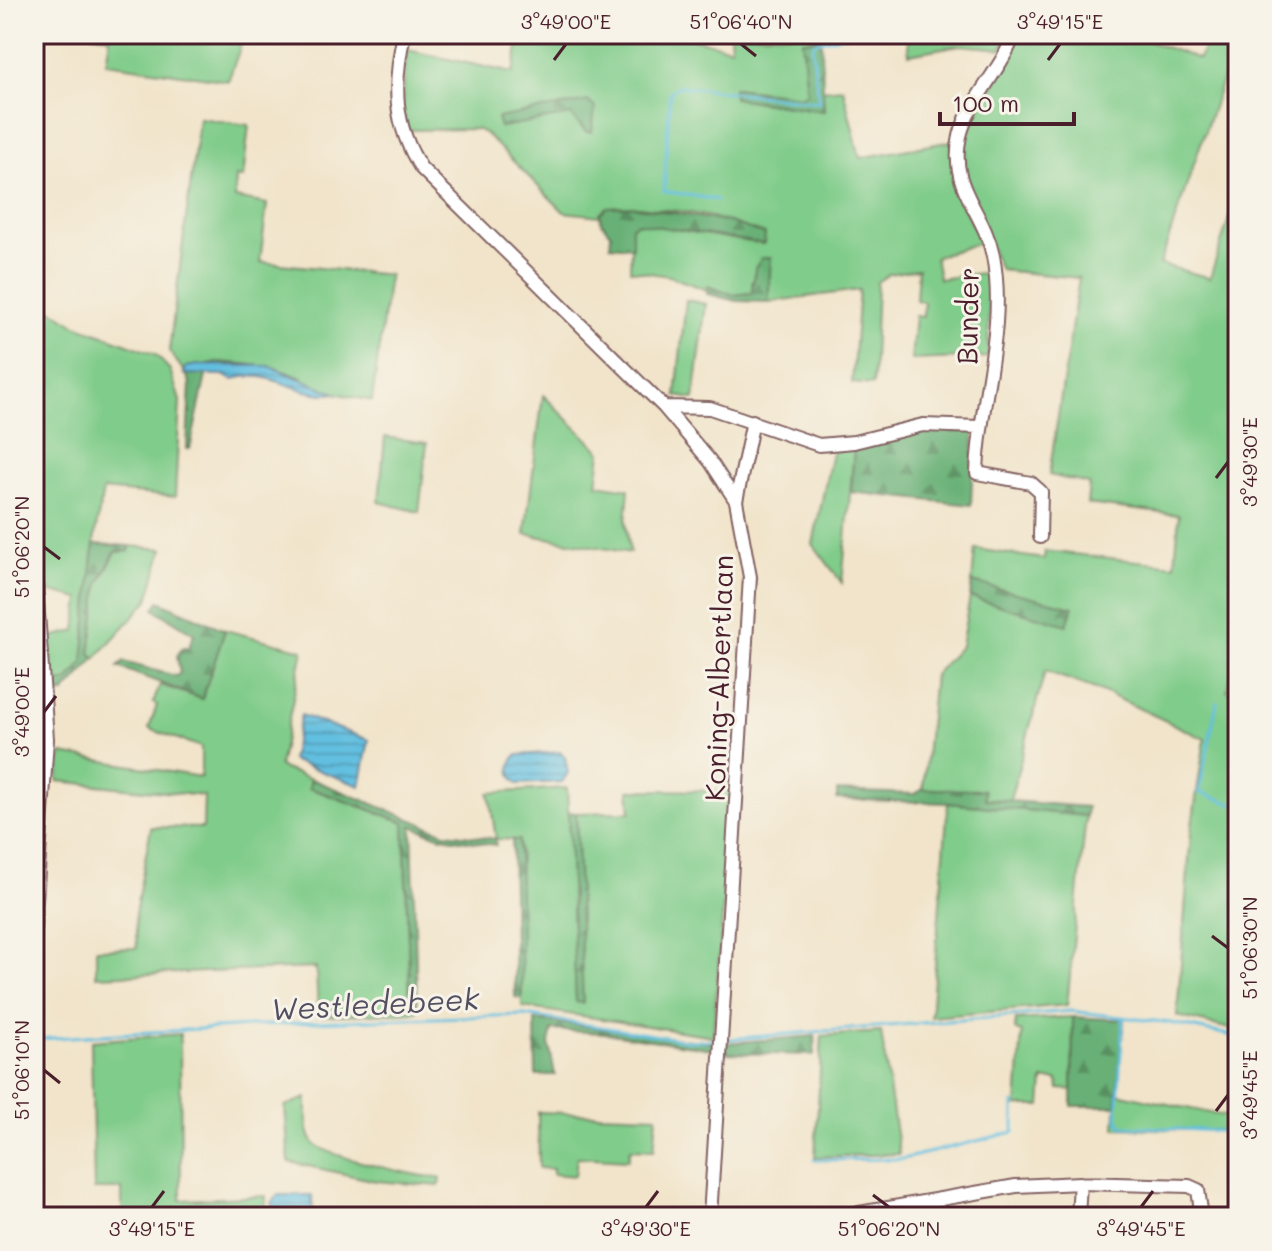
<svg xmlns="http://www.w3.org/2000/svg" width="1272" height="1251" font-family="Mali,sans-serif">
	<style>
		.green { fill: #80cc8a; stroke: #65765a; stroke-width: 2 }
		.forest { fill: url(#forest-firs); stroke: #596850; stroke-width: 2 }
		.water { fill: url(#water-rules); stroke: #566f86; stroke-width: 2 }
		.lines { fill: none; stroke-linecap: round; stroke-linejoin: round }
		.stream { stroke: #62bfe0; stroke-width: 3 }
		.minor-casing { stroke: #846463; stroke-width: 16 }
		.minor { stroke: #fff; stroke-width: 12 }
		.ticks { fill: none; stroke: #4a1f2b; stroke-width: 3 }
		.labels { text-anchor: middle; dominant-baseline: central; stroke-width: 6; stroke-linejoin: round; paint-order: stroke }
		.street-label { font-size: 28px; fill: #4a1f2b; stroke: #f7f3e8 }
		.water-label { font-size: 30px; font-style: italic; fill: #514f61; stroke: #f7f3e8 }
		.neatline { fill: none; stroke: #4a1f2b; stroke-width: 3 }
		.ticks-label { font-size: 20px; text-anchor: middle; fill: #4a1f2b }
	</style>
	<defs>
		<pattern id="forest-firs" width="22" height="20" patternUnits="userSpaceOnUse" patternTransform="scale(2)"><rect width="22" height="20" fill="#68b076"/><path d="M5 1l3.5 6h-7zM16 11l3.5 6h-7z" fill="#588f61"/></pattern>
		<pattern id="water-rules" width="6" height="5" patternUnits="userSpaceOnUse" patternTransform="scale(2)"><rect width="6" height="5" fill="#62bfe0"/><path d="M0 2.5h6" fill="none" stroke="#539bb6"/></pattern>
	</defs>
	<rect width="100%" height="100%" fill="#f7f3e8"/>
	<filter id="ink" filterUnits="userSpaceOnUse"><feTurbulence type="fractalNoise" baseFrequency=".0125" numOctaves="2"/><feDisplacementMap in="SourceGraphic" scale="16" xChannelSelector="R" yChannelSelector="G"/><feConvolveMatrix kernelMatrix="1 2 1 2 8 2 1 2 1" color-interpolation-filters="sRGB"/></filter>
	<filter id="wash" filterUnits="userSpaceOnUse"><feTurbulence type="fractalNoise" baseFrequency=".006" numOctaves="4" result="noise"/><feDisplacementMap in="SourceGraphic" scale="32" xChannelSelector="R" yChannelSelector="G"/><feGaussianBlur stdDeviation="1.8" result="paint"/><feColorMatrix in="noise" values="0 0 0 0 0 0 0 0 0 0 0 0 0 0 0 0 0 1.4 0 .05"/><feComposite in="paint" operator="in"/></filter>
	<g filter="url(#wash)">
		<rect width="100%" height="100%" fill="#f1e4ca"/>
		<!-- green -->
		<path class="green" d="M91,34h154l-17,47 -122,-18 4,-26z
			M472,34h201l58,14 -1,-14h120l-47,6 4,52 -5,5 -68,-9v10l90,13 -2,-21 21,-2 17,70 92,-17c-1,47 8,61 30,101l-47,15 4,22 51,-7 -2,85 -77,3 4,-44 8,1 1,-15 -8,-2 2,-31 -29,5 -12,8 -4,103 -21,-2 7,-93 -91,12 3,-43 -19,23 1,11 -19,2 -27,-8v3l-38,-14 -39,-6 2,-44 6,-3 126,21c-11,-7 -21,-15 -33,-20 -25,-13 -95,-18 -124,-17l-7,9 -36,-4 -79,-79 -9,-4 -69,1 -5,-22 5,-58 106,23 6,-30z
			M907,34h101l-6,15 -42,-4 -51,9z
			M1020,34h108l71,25 10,-25h29l-78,230 50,14 28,-88v466l-11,34 11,6v335l-61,-15 14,-184 14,-93 -101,-47 -59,-21 -35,129 -26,-1v-8l-61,-2 11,-114 27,-29 9,-49 96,27 6,-16 -100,-26 3,-33 69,10 1,-8 130,14 4,-50 -92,-11 2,-20 -40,-9 30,-197 -79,-8c-19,-48 -53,-103 -25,-154 15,-28 34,-51 45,-82z
			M199,118l50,7 -6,53 -7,-1 -1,21 32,6 -7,58 129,13 -17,126 -51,-11 -50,-24 -85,8 -17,-23z
			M34,299l42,26 79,29 15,16 10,31 -5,96 -72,-7 -8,44 -12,129 -15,18 -19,2 -3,-45 30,-7 4,-32 -36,-9 -10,-134z
			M686,300l20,4 -12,95 -18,-3z
			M543,395l58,57 -4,32 32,5 -3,33 4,31 -105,-19z
			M385,437l42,6 -8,69 -40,-10z
			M854,448l-12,135 -29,-39 19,-92z
			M130,546l33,3 -15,51 -53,59 -5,-5 9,-70 17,-32 13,-1z
			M225,630l78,20 -24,117 32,12 -2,9 95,34 6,179 7,-1v12l-99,4 -2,-48 -220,8v-27l41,-1 -2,-34 16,-87 52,1 1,-32 -146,-15 3,-27 140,23v-30l-52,-18 8,-24 -4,-2 7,-18 42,14z
			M567,788l9,213 6,2 -6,-190 55,-1 -2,-22 103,1 -19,245 -191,-29 -3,-167 -23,-1 -7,-46z
			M948,803l138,13 -19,189 -136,12z
			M1073,1017l-1,73 -13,-1 -1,-9h-15l-2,26h-24l5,-74 -7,-2 1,-10z
			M881,1032l18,122 -84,3 7,-121z
			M180,1034l1,166 85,-4 -1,21h-143v-28h-28l-3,-148z
			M1117,1093l121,26v12l-123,-3z
			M307,1098c0,13 -2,33 6,44 9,14 107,35 127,36l-1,8 -63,-5 -87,-19 -4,-56z
			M538,1112l119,4 -3,34 -24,-1 -2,11 -51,-3 -2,19 -22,-2v-5l-14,-1z"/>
		<!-- forest -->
		<path class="forest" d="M821,39l3,72 -90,-13 -1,-10 69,8 5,-4 -5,-52z
			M588,101l7,7 -3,24h-6l-15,-17 -71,12 -3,-9z
			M632,206l97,16 36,12 -1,10 -126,-21 -6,3v21l-22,-2 1,-11 -10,-12 -1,-9 7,-6z
			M762,258h9l-3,44 -31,-1 -30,-7v-8l27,9 18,-2 3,-25z
			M219,362c39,3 70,4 102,28l-58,-14 -56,-5 -17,78h-3l3,-66 -4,-9 5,-7z
			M908,430l66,1 -3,74 -120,-13 3,-44z
			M94,544l36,2 -1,5 -14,1 -16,32 -9,69 5,6 -31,34 -11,1 -4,-11 19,-2 15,-18z
			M972,582l101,25 -6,18 -97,-28z
			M159,601l66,29 -23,69 -84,-32 6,-5 52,14 4,-3 -3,-17 6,-9 5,2 6,-15 -40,-25z
			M311,779l134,54 51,6v6l-55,-8 -29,-11 5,174 -7,2 -6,-180 -95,-34z
			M923,789l61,1 1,9 102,8 -1,9 -138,-13 -111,-4v-8l78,3z
			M568,812l8,1 7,190 -7,-1z
			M512,840h7l3,158 -7,-1z
			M1073,1017l51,3 -8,86h-44z
			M535,1020l179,23 -1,6 -109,-16 -52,-3 -3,13 6,32h-19z
			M815,1036l-1,19 -88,-2 1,-10z"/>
		<!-- water -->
		<path class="water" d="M198,365l71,1 66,27c-34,7 -68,-28 -102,-13l-10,-5 -39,-1 2,-7z
			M301,715l68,25 -9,46 -69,-26z
			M560,752l5,5 3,16 -6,9 -44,2c-10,-9 -10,-20 -1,-29z
			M278,1195h34l1,22h-40l-1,-14z"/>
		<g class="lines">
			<!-- stream -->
			<path class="stream" d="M717,200l-53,-9 6,-99 8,-6 141,16 -7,-55 3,-5 35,-8
				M1217,702l-18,90 39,14
				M1123,1017l-6,101 5,8 116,6
				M37,1039l276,-17 211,-7 167,26 21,-1
				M729,1039l342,-28 100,12 67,14
				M814,1160l89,-1 111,-27v-29"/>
		</g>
	</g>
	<g filter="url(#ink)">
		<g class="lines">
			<defs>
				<path id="minor" d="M404,34c-11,50 -11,90 17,134l243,239 46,54 26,40 14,76 -40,640
					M1014,34c-12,36 -45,65 -54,102 -12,52 24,74 33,120 14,73 -14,145 -16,217l54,10 10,9 -1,45
					M664,407l46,1 109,37 35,-3 69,-17 56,2
					M736,501l17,-80
					M34,557l13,182 -13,191
					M836,1217l180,-31 64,-3 109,3 9,4 4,27
					M1078,1217l2,-34"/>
			</defs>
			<!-- minor casing -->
			<use href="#minor" class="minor-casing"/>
			<!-- minor -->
			<use href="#minor" class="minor"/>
		</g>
	</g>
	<!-- ticks -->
	<path class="ticks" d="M741,44l15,12M554,60l12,-16M1048,60l12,-16M1216,478l12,-16M44,547l16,12M44,712l12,-16M1212,936l16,12M44,1070l16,13M1216,1111l12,-16M873,1195l16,12M152,1207l12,-16M646,1207l12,-16M1141,1207l12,-16"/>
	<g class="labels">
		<!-- street labels -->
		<g class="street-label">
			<text transform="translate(967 316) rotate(-89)">Bunder</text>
			<text transform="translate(718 678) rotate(-88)">Koning-Albertlaan</text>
		</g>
		<!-- water labels -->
		<g class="water-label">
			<text transform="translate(375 1003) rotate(-3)">Westledebeek</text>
		</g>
	</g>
	<!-- margin -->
	<rect width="1272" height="1251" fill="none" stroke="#f7f3e8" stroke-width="88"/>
	<!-- scale -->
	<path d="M940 112v12h134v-12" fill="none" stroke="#4a1f2b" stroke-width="4"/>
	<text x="952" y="112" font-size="24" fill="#4a1f2b" stroke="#f7f3e8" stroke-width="6" paint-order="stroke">100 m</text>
	<rect x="44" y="44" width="1184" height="1163" class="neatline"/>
	<g class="ticks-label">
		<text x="566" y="29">3°49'00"E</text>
		<text x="741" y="29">51°06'40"N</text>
		<text x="1060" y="29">3°49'15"E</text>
		<text transform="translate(1250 462) rotate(-90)" y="7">3°49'30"E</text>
		<text transform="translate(22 547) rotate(-90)" y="7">51°06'20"N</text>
		<text transform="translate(22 712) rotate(-90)" y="7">3°49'00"E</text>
		<text transform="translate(1250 948) rotate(-90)" y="7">51°06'30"N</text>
		<text transform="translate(22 1070) rotate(-90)" y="7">51°06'10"N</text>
		<text transform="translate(1250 1095) rotate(-90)" y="7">3°49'45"E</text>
		<text x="152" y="1236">3°49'15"E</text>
		<text x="646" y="1236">3°49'30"E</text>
		<text x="889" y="1236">51°06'20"N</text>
		<text x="1141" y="1236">3°49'45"E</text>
	</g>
</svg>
